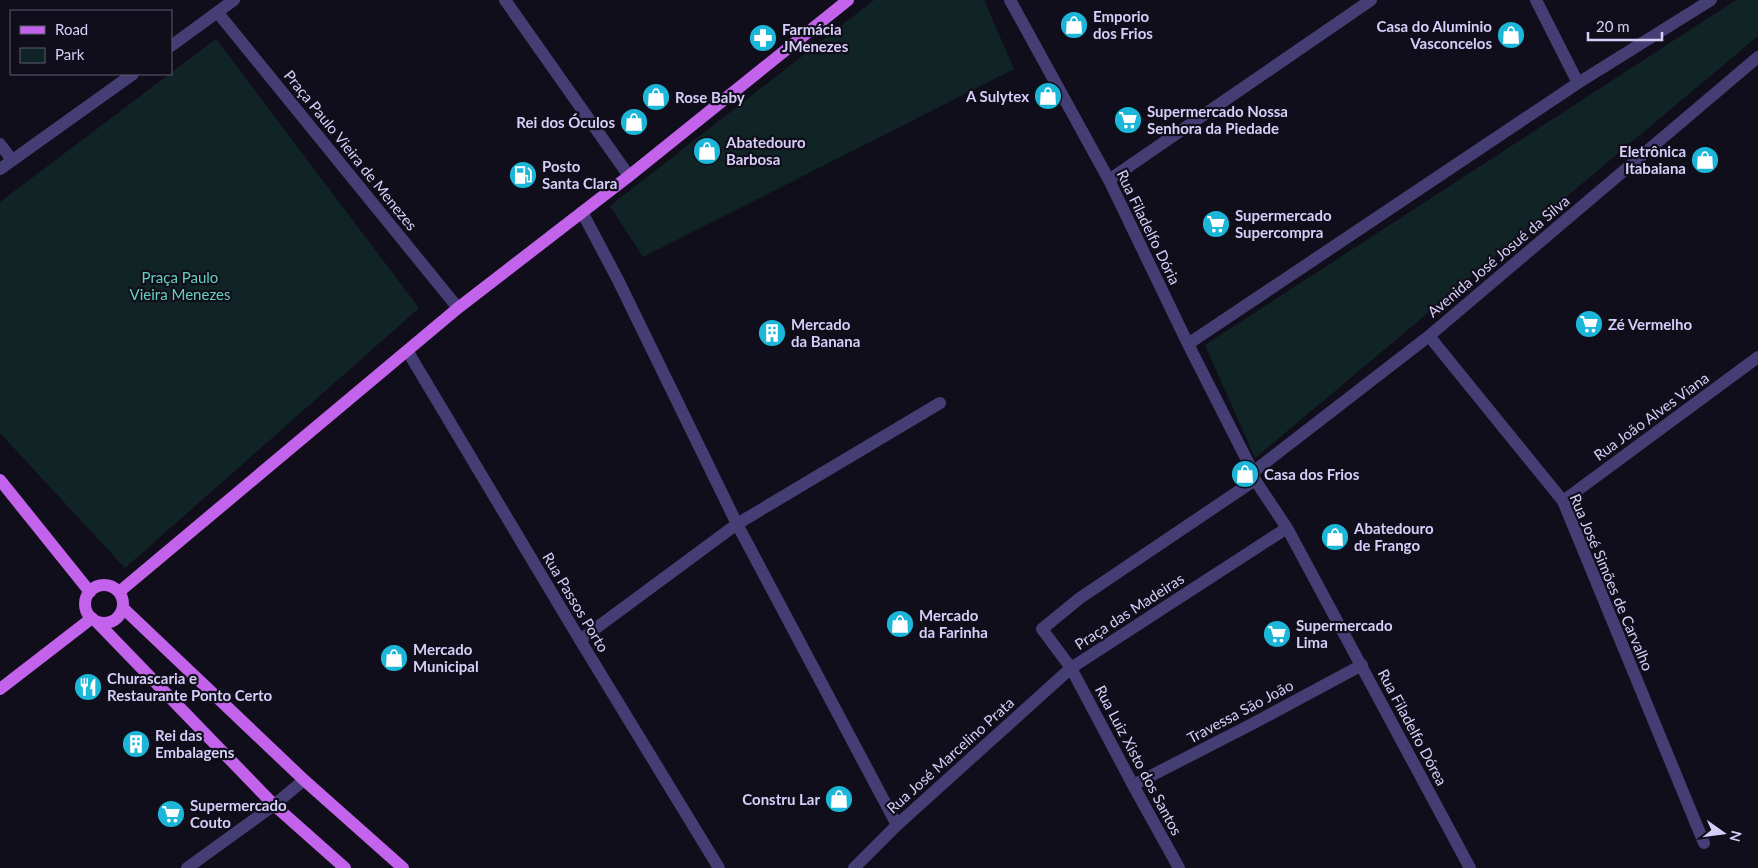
<svg xmlns="http://www.w3.org/2000/svg" width="1758" height="868" font-family="Lato,sans-serif">
	<style>
		.green { fill: #112425 }
		.lines { fill: none; stroke-linecap: round; stroke-linejoin: round }
		.minor { stroke: #453e75; stroke-width: 12 }
		.major { stroke: #c363eb; stroke-width: 12 }
		.labels { text-anchor: middle; dominant-baseline: central; stroke-width: 4.5; stroke-linejoin: round; paint-order: stroke }
		.poi-label { font-size: 15px; font-weight: bold; fill: #d6cef9; stroke: #110e1b; text-anchor: start }
		.street-label { font-size: 15px; fill: #d6cef9; stroke: #110e1b }
		.park-label { font-size: 15px; fill: #64cfbc; stroke: #110e1b }
	</style>
	<rect width="100%" height="100%" fill="#110e1b"/>
	<!-- green -->
	<path class="green" d="M874,0h110l30,69 -371,188 -33,-51z
		M1736,0h22v36l-503,422 -50,-113z
		M216,39l203,269 -294,260 -125,-135v-231z"/>
	<g class="lines">
		<!-- minor -->
		<path class="minor" d="M505,0l124,176
			M1010,0l99,180 79,164 65,128 2,8 32,48 183,340
			M1536,0l42,83
			M218,13l240,295
			M171,46l63,-46
			M0,144l12,16
			M0,169l133,-95
			M1109,180l262,-180
			M582,212l36,68 119,244 160,301
			M1429,336l134,165 141,342
			M1188,344l390,-261 133,-83
			M408,352l172,288 139,228
			M1253,472l176,-136 329,-279
			M1563,501l195,-144
			M580,640l157,-116 203,-121
			M1133,785l119,-61 110,-59
			M187,868l87,-63 30,-25
			M854,868l43,-43 174,-157 216,-140
			M1179,868l-46,-83 -62,-117 -29,-39 38,-31 175,-118"/>
		<!-- major -->
		<path class="major" d="M0,480l90,112
			M85 604a19 19 0 1 1 38 0a19 19 0 1 1-38 0Z
			M119,592l339,-284 171,-132 219,-176
			M123,608l181,172 99,88
			M96,621l178,184 71,63
			M0,689l92,-71"/>
	</g>
	<!-- icons -->
	<defs>
		<symbol id="shop-disc" viewBox="-11 -11 22 22"><circle r="9.5" fill="#1bb6d8" stroke="#110e1b"/><path d="M-5-2.5h2.3a2.7 3.5 0 0 1 5.4 0H5L5.5 6h-11ZM-1.5-2.5h3a1.5 2.3 0 0 0-3 0Z" fill="#fff"/></symbol>
		<symbol id="pharmacy-disc" viewBox="-11 -11 22 22"><circle r="9.5" fill="#1bb6d8" stroke="#110e1b"/><path d="M-2-6h4v4h4v4h-4v4h-4v-4h-4v-4h4Z" fill="#fff"/></symbol>
		<symbol id="supermarket-disc" viewBox="-11 -11 22 22"><circle r="9.5" fill="#1bb6d8" stroke="#110e1b"/><path d="M-6-5.5h2.5l.6 2H6L4.5 2H-2.5L-4.4-4H-6ZM-1.5 3.2a1.3 1.3 0 1 0 .1 0ZM3 3.2a1.3 1.3 0 1 0 .1 0Z" fill="#fff"/></symbol>
		<symbol id="fuel-disc" viewBox="-11 -11 22 22"><circle r="9.5" fill="#1bb6d8" stroke="#110e1b"/><path d="M-5.5-6h7V0h2V4h1.3V-2.5L3-4.5l.8-.8L6-3V5H2.5V1h-1V6h-7ZM-4.2-4.7v3.2H.2V-4.7Z" fill="#fff"/></symbol>
		<symbol id="building-disc" viewBox="-11 -11 22 22"><circle r="9.5" fill="#1bb6d8" stroke="#110e1b"/><path d="M-4-6H4V6H1V3H-1V6H-4ZM-2.5-4.3h1.7v1.8h-1.7ZM.8-4.3h1.7v1.8H.8ZM-2.5-1h1.7V.8h-1.7ZM.8-1h1.7V.8H.8Z" fill="#fff"/></symbol>
		<symbol id="restaurant-disc" viewBox="-11 -11 22 22"><circle r="9.5" fill="#1bb6d8" stroke="#110e1b"/><path d="M-5-6h1v4h1v-4h1v4h1v-4h1v5L-1.5 .5V6h-2V.5L-5-1ZM5-6V6H3V1.5H1.5Q1.5-4 5-6Z" fill="#fff"/></symbol>
	</defs>
	<g fill-rule="evenodd">
		<use href="#shop-disc" x="1058" y="9" width="32" height="32"/>
		<use href="#shop-disc" x="1495" y="19" width="32" height="32"/>
		<use href="#pharmacy-disc" x="747" y="22" width="32" height="32"/>
		<use href="#shop-disc" x="1032" y="80" width="32" height="32"/>
		<use href="#shop-disc" x="640" y="81" width="32" height="32"/>
		<use href="#supermarket-disc" x="1112" y="104" width="32" height="32"/>
		<use href="#shop-disc" x="618" y="106" width="32" height="32"/>
		<use href="#shop-disc" x="691" y="135" width="32" height="32"/>
		<use href="#shop-disc" x="1689" y="144" width="32" height="32"/>
		<use href="#fuel-disc" x="507" y="159" width="32" height="32"/>
		<use href="#supermarket-disc" x="1200" y="208" width="32" height="32"/>
		<use href="#supermarket-disc" x="1573" y="308" width="32" height="32"/>
		<use href="#building-disc" x="756" y="317" width="32" height="32"/>
		<use href="#shop-disc" x="1229" y="458" width="32" height="32"/>
		<use href="#shop-disc" x="1319" y="521" width="32" height="32"/>
		<use href="#shop-disc" x="884" y="608" width="32" height="32"/>
		<use href="#supermarket-disc" x="1261" y="618" width="32" height="32"/>
		<use href="#shop-disc" x="378" y="642" width="32" height="32"/>
		<use href="#restaurant-disc" x="72" y="671" width="32" height="32"/>
		<use href="#building-disc" x="120" y="728" width="32" height="32"/>
		<use href="#shop-disc" x="823" y="783" width="32" height="32"/>
		<use href="#supermarket-disc" x="155" y="798" width="32" height="32"/>
	</g>
	<g class="labels">
		<!-- poi labels -->
		<g class="poi-label">
			<text x="1093" y="16">Emporio<tspan x="1093" dy="17">dos Frios</tspan></text>
			<text x="1492" y="26" text-anchor="end">Casa do Aluminio<tspan x="1492" dy="17">Vasconcelos</tspan></text>
			<text x="782" y="29">Farmácia<tspan x="782" dy="17">JMenezes</tspan></text>
			<text x="1029" y="96" text-anchor="end">A Sulytex</text>
			<text x="675" y="97">Rose Baby</text>
			<text x="1147" y="111">Supermercado Nossa<tspan x="1147" dy="17">Senhora da Piedade</tspan></text>
			<text x="615" y="122" text-anchor="end">Rei dos Óculos</text>
			<text x="726" y="142">Abatedouro<tspan x="726" dy="17">Barbosa</tspan></text>
			<text x="1686" y="151" text-anchor="end">Eletrônica<tspan x="1686" dy="17">Itabaiana</tspan></text>
			<text x="542" y="166">Posto<tspan x="542" dy="17">Santa Clara</tspan></text>
			<text x="1235" y="215">Supermercado<tspan x="1235" dy="17">Supercompra</tspan></text>
			<text x="791" y="324">Mercado<tspan x="791" dy="17">da Banana</tspan></text>
			<text x="1608" y="324">Zé Vermelho</text>
			<text x="1264" y="474">Casa dos Frios</text>
			<text x="1354" y="528">Abatedouro<tspan x="1354" dy="17">de Frango</tspan></text>
			<text x="919" y="615">Mercado<tspan x="919" dy="17">da Farinha</tspan></text>
			<text x="1296" y="625">Supermercado<tspan x="1296" dy="17">Lima</tspan></text>
			<text x="413" y="649">Mercado<tspan x="413" dy="17">Municipal</tspan></text>
			<text x="107" y="678">Churascaria e<tspan x="107" dy="17">Restaurante Ponto Certo</tspan></text>
			<text x="155" y="735">Rei das<tspan x="155" dy="17">Embalagens</tspan></text>
			<text x="820" y="799" text-anchor="end">Constru Lar</text>
			<text x="190" y="805">Supermercado<tspan x="190" dy="17">Couto</tspan></text>
		</g>
		<!-- street labels -->
		<g class="street-label">
			<text transform="translate(351 150) rotate(51)">Praça Paulo Vieira de Menezes</text>
			<text transform="translate(1149 227) rotate(64)">Rua Filadelfo Dória</text>
			<text transform="translate(1498 256) rotate(-40)">Avenida José Josué da Silva</text>
			<text transform="translate(1651 416) rotate(-36)">Rua João Alves Viana</text>
			<text transform="translate(1612 582) rotate(67)">Rua José Simões de Carvalho</text>
			<text transform="translate(576 602) rotate(59)">Rua Passos Porto</text>
			<text transform="translate(1129 611) rotate(-33)">Praça das Madeiras</text>
			<text transform="translate(1240 711) rotate(-28)">Travessa São João</text>
			<text transform="translate(1413 727) rotate(62)">Rua Filadelfo Dórea</text>
			<text transform="translate(950 755) rotate(-42)">Rua José Marcelino Prata</text>
			<text transform="translate(1139 760) rotate(62)">Rua Luiz Xisto dos Santos</text>
		</g>
		<!-- park labels -->
		<g class="park-label">
			<text x="180" y="277">Praça Paulo<tspan x="180" dy="17">Vieira Menezes</tspan></text>
		</g>
	</g>
	<!-- legend -->
	<rect x="10" y="10" width="162" height="65" fill="#110e1b" stroke="#605b74"/>
	<rect x="20" y="26" width="25" height="8" fill="#c363eb" stroke="#605b74"/>
	<text x="55" y="35" font-size="15" fill="#d6cef9">Road</text>
	<rect x="20" y="48" width="25" height="15" fill="#112425" stroke="#605b74"/>
	<text x="55" y="60" font-size="15" fill="#d6cef9">Park</text>
	<!-- north arrow -->
	<g transform="translate(1723 833) rotate(104)" stroke="#110e1b" stroke-width="4" paint-order="stroke">
	<path d="M0-4L9 19L0 12L-9 19Z" fill="#d6cef9"/>
	<text y="-8" font-size="14" font-weight="bold" text-anchor="middle" fill="#d6cef9">N</text>
	</g>
	<!-- scale -->
	<path d="M1588 32v8h74v-8" fill="none" stroke="#d6cef9" stroke-width="2.5"/>
	<text x="1596" y="32" font-size="15" fill="#d6cef9" stroke="#110e1b" stroke-width="4" paint-order="stroke">20 m</text>
</svg>
